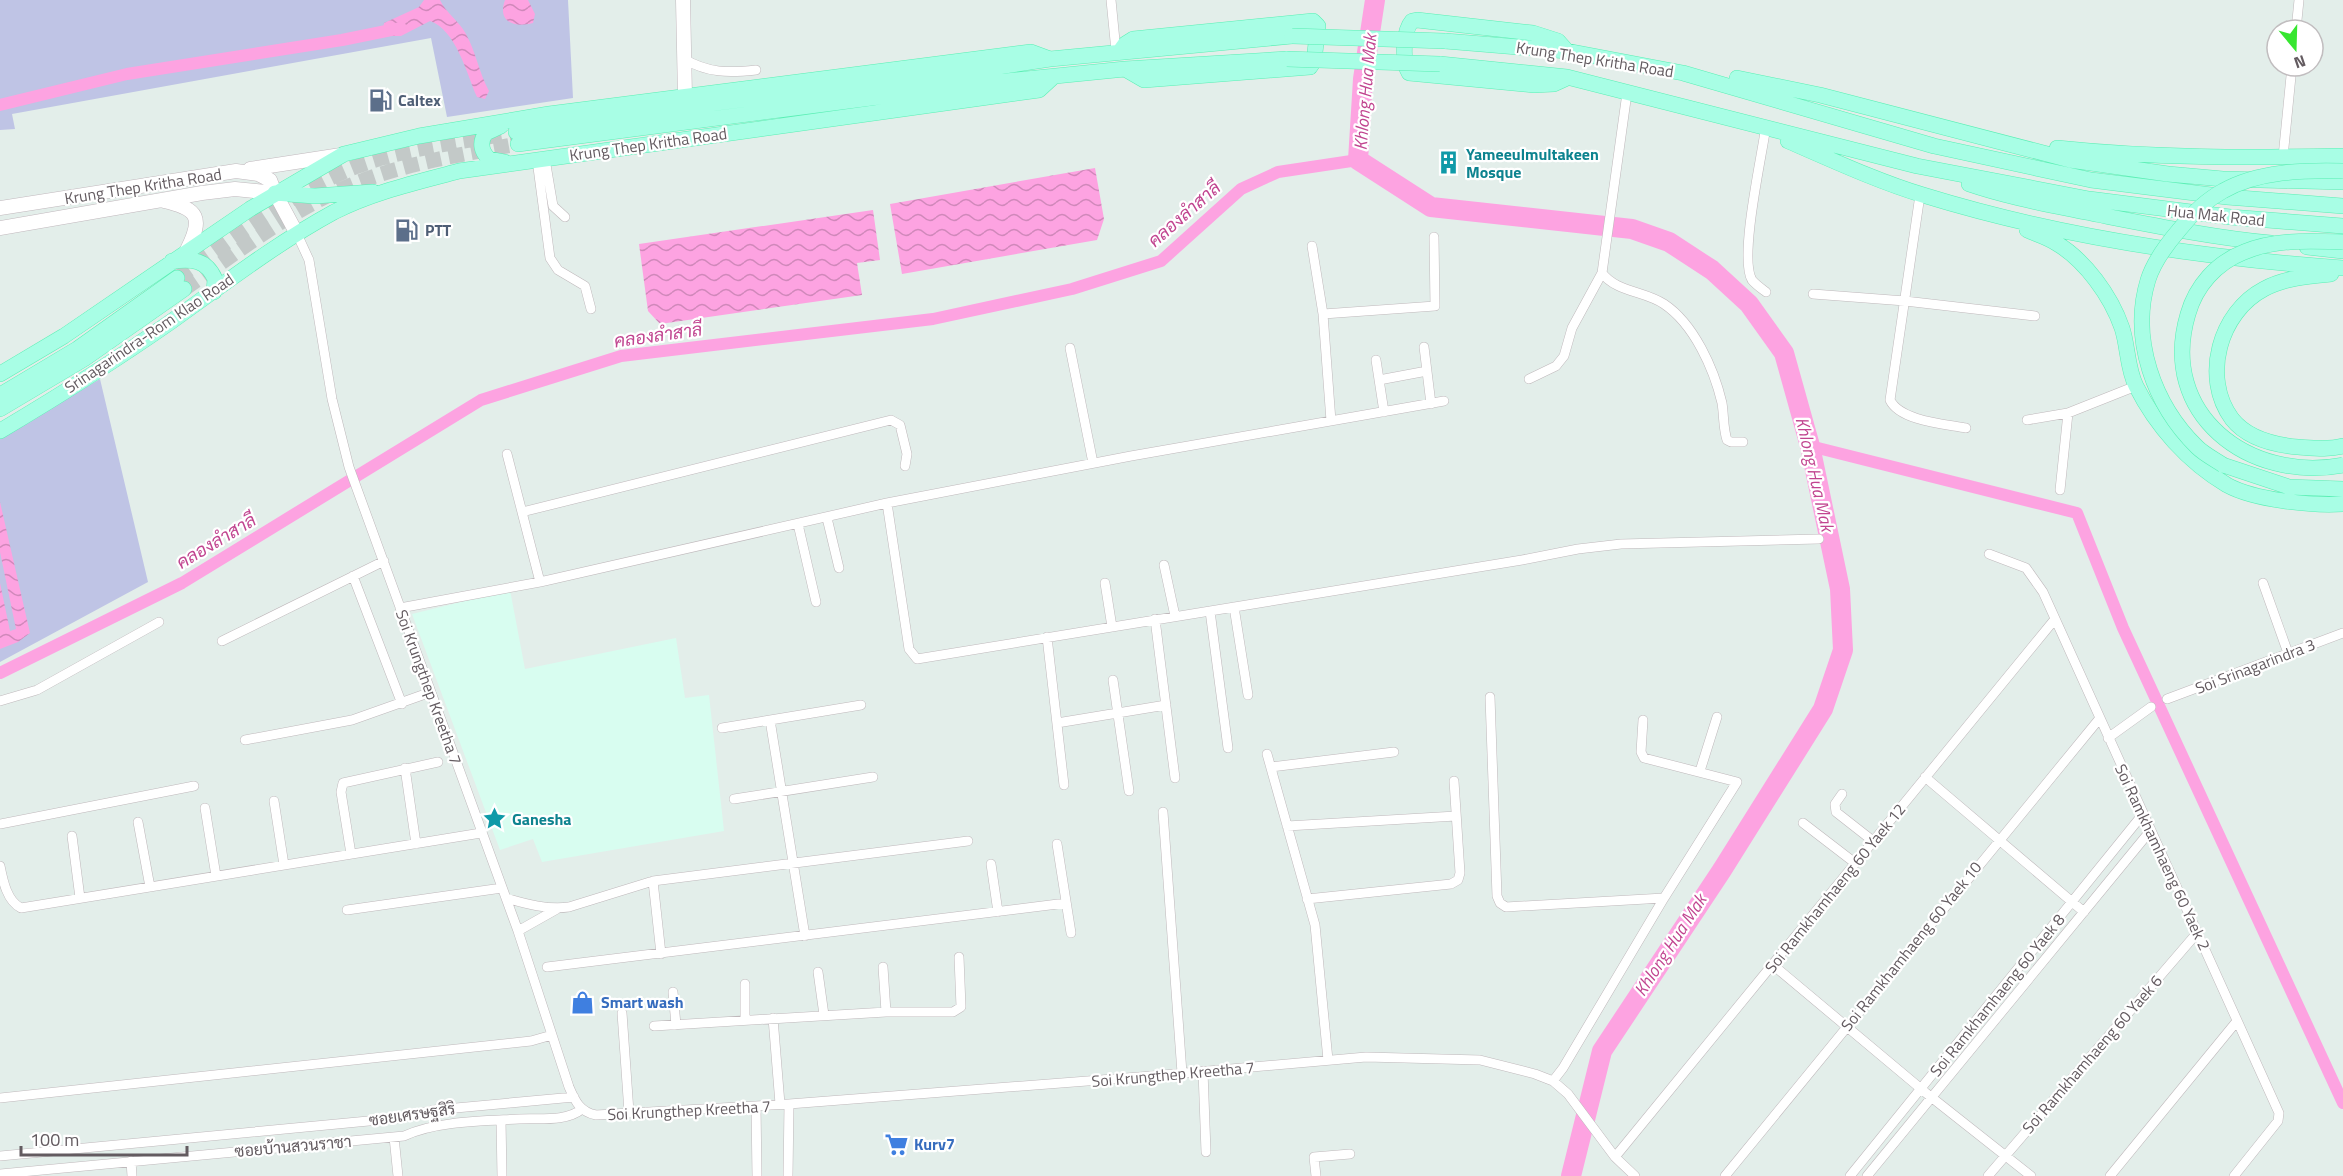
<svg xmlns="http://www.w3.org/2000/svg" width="2343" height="1176" font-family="'Titillium Web',Sarabun,sans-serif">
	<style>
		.commercial { fill: #d8fdf0 }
		.grass { fill: #bfc4e5 }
		.water { fill: url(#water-waves) }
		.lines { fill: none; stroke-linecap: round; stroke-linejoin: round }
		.canal { stroke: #fda3e1; stroke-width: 12 }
		.river { stroke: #fda3e1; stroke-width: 20 }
		.primary-tunnel { stroke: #c3c9c8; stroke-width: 15; stroke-dasharray: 15 8; stroke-linecap: butt }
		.street-casing { stroke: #bfb8bb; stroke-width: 10 }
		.secondary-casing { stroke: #c1b8bd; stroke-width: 15 }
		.primary-casing { stroke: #5aefb4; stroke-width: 16 }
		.street { stroke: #fff; stroke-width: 9 }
		.secondary { stroke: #fff; stroke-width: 14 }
		.primary { stroke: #a8fee5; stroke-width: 15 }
		.primary-bridge-casing { stroke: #5aefb4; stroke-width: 16; stroke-linecap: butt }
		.primary-bridge { stroke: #a8fee5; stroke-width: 15 }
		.labels { text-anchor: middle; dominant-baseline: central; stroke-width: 4.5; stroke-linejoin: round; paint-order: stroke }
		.street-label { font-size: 16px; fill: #635b60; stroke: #fff }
		.service-label { font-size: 16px; font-weight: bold; fill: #4e5e75; stroke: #fff; text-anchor: start }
		.culture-label { font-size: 16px; font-weight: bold; fill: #0d838f; stroke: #fff; text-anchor: start }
		.shop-label { font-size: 16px; font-weight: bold; fill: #366cbe; stroke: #fff; text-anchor: start }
		.water-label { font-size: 18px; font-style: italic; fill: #c14590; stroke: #fff }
	</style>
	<defs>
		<pattern id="water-waves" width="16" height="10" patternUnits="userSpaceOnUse" patternTransform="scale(1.5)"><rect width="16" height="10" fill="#fda3e1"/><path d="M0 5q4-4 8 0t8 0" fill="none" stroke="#d088ba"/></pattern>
	</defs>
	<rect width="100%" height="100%" fill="#e3eeea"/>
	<!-- commercial -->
	<path class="commercial" d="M510,590l15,79 151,-31 9,60 24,-3 15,136 -182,31 -9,-23 -33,11 -88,-236z"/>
	<!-- grass -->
	<path class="grass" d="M0,0h568l5,98 -126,19 -16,-79 -419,76 3,15 -15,1z
		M100,379l48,203 -148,80v-224z"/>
	<!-- water -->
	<path class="water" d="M424,0h16c6,13 19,21 26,34 10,18 13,39 23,57l-4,8 -8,-2c-11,-25 -21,-67 -47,-76l-29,15h-13l-5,-7 1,-6 35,-16z
		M505,0h23l7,14 -2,9c-19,5 -36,-1 -28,-23z
		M1095,168l9,51 -7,21 -195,34 -12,-70z
		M873,210l7,50 -23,3 5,32 -202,29 -12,-13 -9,-67z
		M0,502l30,131 -12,9 -18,7v-66l10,48 6,-2 -16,-77z"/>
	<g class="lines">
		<!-- canal -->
		<path class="canal" d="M0,105l127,-31 215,-34 59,-12
			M1810,446l267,67 46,115 220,475
			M0,673l182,-90 299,-183 140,-44 312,-37 139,-30 89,-28 80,-72 37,-17 80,-12"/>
		<!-- river -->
		<path class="river" d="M1375,0l-12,79 -5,81 73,47 201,22 37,13 43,28 37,34 35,49 26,93 30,143 3,61 -20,59 -101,161 -120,181 -31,125"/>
		<!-- primary-tunnel -->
		<path class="primary-tunnel" d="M177,278c57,-40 113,-85 178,-111 49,-19 109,-25 161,-35
			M184,289c51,-35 101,-75 158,-100 56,-25 117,-34 176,-45"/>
		<defs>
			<path id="street" d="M1111,0l5,51
				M2296,30l3,-30
				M684,59c24,14 44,14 72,11
				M1627,93l-25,180c14,19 43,18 62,31 30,20 50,65 58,99 2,12 1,25 5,37l4,2h12
				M1765,132c-4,28 -26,127 -13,148 3,4 10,9 14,12
				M2283,157l9,-91
				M545,159l8,47 12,11
				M537,160l13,98 8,12 27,16 6,23
				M1920,195l-30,205c10,21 55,24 76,28
				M297,234l12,26 23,139 17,68 169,464 51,156c6,14 11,25 27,28l193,-11 363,-28 214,-19 114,3 55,14 18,7 15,13 47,63 20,19
				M1312,246l11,68 8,107
				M1813,294l92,7 130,15
				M1323,314l112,-8 -1,-69
				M1424,347l7,57
				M1070,348l23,115
				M1376,360l8,52
				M1529,379l27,-13 8,-10 8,-28 30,-55
				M1379,380l48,-9
				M2027,420l41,-7 68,-27
				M507,454l33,128
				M2060,490l8,-77
				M887,503l22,146 8,10 605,-99 56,-11 43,-5 198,-5
				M522,512l369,-92 9,5 7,29 -2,12
				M827,518l12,50
				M798,524l18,78
				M1989,554l37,14 17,24 236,521 -1,8 -44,55
				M1164,565l11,51
				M353,576l49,128
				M1105,583l7,44
				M2263,583l25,70
				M1234,607l14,88
				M400,608l140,-26 347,-79 244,-47 313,-55
				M1210,611l18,137
				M1155,619l20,159
				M1047,637l17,148
				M222,641l162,-80
				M1113,680l16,111
				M1490,697l7,199 3,7 6,4 158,-9 73,-116 -93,-24 -3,-6 2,-32
				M2167,699l176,-66
				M0,701l37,-11 122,-68
				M770,720l35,216
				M1057,723l109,-18
				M722,728l139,-23
				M2108,738l43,-31
				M245,740l107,-20 79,-28
				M1267,754l48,171 13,135
				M1271,767l123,-15
				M405,768l11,76
				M1700,771l17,-54
				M1925,777l159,135
				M1842,794l-7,10 1,8 37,29
				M734,799l139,-22
				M274,801l10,64
				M205,808l11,68
				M1163,812l19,261
				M138,822l12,65
				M1803,823l52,40
				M0,824l194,-38
				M1287,826l169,-10
				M72,836l8,62
				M1057,844l14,89
				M351,854l-10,-62 2,-9 95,-21
				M991,864l7,48
				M0,866c3,15 7,35 21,42l460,-75
				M653,881l8,73
				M506,898c20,6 42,12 63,9l84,-26 315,-40
				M1307,899l144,-15 7,-4 2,-7 -6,-92
				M347,910l155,-22
				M518,931l39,-22
				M1773,965l153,128 105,83
				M547,967l519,-64
				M883,967l3,45
				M818,972l6,43
				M745,984v36
				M673,992l3,33
				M622,1013l7,99
				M773,1018l7,86
				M654,1026l232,-14h67l8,-5 -2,-50
				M1203,1071l3,81
				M1553,1081l10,-13 101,-170
				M0,1098l531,-57 21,-6
				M756,1106l1,70
				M501,1120l1,56
				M394,1137l4,39
				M0,1156l400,-38 34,-8 140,-13
				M1615,1157l440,-538
				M131,1161l1,15
				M0,1174l404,-38c32,-15 79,-15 115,-17 21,-1 47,3 63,-10
				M788,1176l1,-72
				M1316,1176l-2,-19 36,-3
				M1725,1176l375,-458
				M1850,1176l293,-362
				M1867,1176l284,-346
				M1988,1176l209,-243
				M2110,1176l127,-155"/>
			<path id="secondary" d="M683,0l2,96
				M250,169l91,-14
				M164,201c35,8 39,17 23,49
				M0,208l236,-37 22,3 12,6 5,13 22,41
				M0,228l202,-35 33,-4 40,4"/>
			<path id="primary" d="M1445,41l122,10 116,22 251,73 157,34 136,17 116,9
				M1120,51l5,-7 8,-5 180,-18 5,5 -4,35 -4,6 -166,13 -19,-11
				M1440,64l127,13 350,89 172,33 141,18 113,9
				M1737,78l83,17 250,65 98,14 55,5 120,3
				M1565,79l-11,5 -20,1 -125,-12c-7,-11 -6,-42 3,-52l5,-1 116,13 25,8 8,9
				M501,126l-15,7c-7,9 -5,18 3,26l16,3
				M516,132l200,-29 269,-34 65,-10 242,-23
				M1788,141c44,19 89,40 135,54 136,42 278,63 420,73
				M518,144l469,-61 138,-14 162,-10
				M2057,148c95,10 190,10 286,8
				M1969,184c38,13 77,20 116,28 62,12 124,25 186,31
				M275,193l40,3 58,-4
				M2027,230c9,4 20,7 29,13 29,17 55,53 66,85 6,18 5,40 14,58 20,40 52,76 91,99 27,15 85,21 116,19
				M2307,247l36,4
				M172,261c20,-2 34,-2 43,18l-1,13
				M2331,274c-22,2 -47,4 -67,15 -44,23 -63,88 -32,130 15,19 43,26 66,28 15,1 31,3 45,-1
				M0,374l64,-38 186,-127 94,-55 75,-18 130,-22 482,-62 19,7
				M0,395l77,-46 100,-71
				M0,409l84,-50 100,-70
				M0,431c59,-35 116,-71 172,-110 53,-38 105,-78 162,-109 39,-20 84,-30 125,-41l580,-81 13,-12
				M2223,465l66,22 54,2"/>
		</defs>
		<!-- street casing -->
		<use href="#street" class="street-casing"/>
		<!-- secondary casing -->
		<use href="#secondary" class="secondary-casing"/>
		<!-- primary casing -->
		<use href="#primary" class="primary-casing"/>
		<!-- street -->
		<use href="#street" class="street"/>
		<!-- secondary -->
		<use href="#secondary" class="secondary"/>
		<!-- primary -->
		<use href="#primary" class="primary"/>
		<defs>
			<path id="primary-bridge" d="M1292,36l153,5
				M1287,59l153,5
				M2343,242c-33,-1 -68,-3 -99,10 -28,11 -48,34 -56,62 -30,100 61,169 155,151
				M2223,465c-9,-6 -19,-11 -26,-18 -43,-42 -67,-108 -49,-167 6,-19 19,-36 31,-50 12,-15 27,-30 44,-39 35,-20 81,-21 120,-20"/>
		</defs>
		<!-- primary-bridge casing -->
		<use href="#primary-bridge" class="primary-bridge-casing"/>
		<!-- primary-bridge -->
		<use href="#primary-bridge" class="primary-bridge"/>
	</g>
	<!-- icons -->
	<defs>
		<symbol id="fuel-bare" viewBox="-9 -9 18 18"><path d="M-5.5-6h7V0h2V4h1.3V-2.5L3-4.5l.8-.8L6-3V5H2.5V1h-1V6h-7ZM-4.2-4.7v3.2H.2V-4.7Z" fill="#5c6f8a" stroke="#fff" stroke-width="2.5" paint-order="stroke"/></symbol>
		<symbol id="building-bare" viewBox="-9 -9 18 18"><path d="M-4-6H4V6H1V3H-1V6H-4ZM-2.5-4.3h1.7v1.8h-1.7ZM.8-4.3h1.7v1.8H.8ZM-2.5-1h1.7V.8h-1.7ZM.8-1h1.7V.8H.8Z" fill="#0f9aa8" stroke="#fff" stroke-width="2.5" paint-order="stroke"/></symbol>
		<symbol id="sight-bare" viewBox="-9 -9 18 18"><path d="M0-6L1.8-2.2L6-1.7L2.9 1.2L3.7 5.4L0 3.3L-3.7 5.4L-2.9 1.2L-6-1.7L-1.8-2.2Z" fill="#0f9aa8" stroke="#fff" stroke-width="2.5" paint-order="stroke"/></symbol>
		<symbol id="shop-bare" viewBox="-9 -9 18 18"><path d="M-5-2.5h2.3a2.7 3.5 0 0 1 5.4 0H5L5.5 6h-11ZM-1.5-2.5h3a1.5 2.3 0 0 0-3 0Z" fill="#3f7fe0" stroke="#fff" stroke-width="2.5" paint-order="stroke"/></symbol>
		<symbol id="supermarket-bare" viewBox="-9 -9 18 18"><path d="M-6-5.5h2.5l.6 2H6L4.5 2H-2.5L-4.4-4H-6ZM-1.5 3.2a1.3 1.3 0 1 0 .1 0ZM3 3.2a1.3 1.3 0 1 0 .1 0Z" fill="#3f7fe0" stroke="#fff" stroke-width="2.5" paint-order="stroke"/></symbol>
	</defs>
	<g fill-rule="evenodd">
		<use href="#fuel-bare" x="364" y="84" width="33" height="33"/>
		<use href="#building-bare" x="1432" y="146" width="33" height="33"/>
		<use href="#fuel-bare" x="390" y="214" width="33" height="33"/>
		<use href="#sight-bare" x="478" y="802" width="33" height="33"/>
		<use href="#shop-bare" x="566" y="986" width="33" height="33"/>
		<use href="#supermarket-bare" x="880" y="1128" width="33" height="33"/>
	</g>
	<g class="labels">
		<!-- street labels -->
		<g class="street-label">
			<text transform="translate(1595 59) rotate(9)">Krung Thep Kritha Road</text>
			<text transform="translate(648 144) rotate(-8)">Krung Thep Kritha Road</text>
			<text transform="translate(143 186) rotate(-9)">Krung Thep Kritha Road</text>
			<text transform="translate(2216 215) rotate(6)">Hua Mak Road</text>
			<text transform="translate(149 333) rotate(-34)">Srinagarindra-Rom Klao Road</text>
			<text transform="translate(2255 666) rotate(-21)">Soi Srinagarindra 3</text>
			<text transform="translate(429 687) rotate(70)">Soi Krungthep Kreetha 7</text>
			<text transform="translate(2163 857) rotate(65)">Soi Ramkhamhaeng 60 Yaek 2</text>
			<text transform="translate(1835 888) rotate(-51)">Soi Ramkhamhaeng 60 Yaek 12</text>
			<text transform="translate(1911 946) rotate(-51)">Soi Ramkhamhaeng 60 Yaek 10</text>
			<text transform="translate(1997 995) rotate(-51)">Soi Ramkhamhaeng 60 Yaek 8</text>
			<text transform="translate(2092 1054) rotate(-49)">Soi Ramkhamhaeng 60 Yaek 6</text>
			<text transform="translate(1173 1074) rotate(-5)">Soi Krungthep Kreetha 7</text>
			<text transform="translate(689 1110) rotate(-3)">Soi Krungthep Kreetha 7</text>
			<text transform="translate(412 1114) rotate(-8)">ซอยเศรษฐสิริ</text>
			<text transform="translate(293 1146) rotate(-5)">ซอยบ้านสวนราชา</text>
		</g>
		<!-- service labels -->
		<g class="service-label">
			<text x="398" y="100">Caltex</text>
			<text x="425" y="230">PTT</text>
		</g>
		<!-- culture labels -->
		<g class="culture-label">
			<text x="1466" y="154">Yameeulmultakeen<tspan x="1466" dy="18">Mosque</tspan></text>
			<text x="512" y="819">Ganesha</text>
		</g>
		<!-- shop labels -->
		<g class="shop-label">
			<text x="601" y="1002">Smart wash</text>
			<text x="914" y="1144">Kurv7</text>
		</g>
		<!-- water labels -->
		<g class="water-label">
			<text transform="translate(1365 92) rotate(-85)">Khlong Hua Mak</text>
			<text transform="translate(1184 214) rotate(-41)">คลองลำสาลี</text>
			<text transform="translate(658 335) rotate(-8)">คลองลำสาลี</text>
			<text transform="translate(1815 474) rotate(77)">Khlong Hua Mak</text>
			<text transform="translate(216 541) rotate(-31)">คลองลำสาลี</text>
			<text transform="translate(1670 945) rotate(-57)">Khlong Hua Mak</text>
		</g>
	</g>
	<!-- north arrow -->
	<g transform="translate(2295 48) rotate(161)"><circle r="28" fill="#ffffff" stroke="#c1bdbf" stroke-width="1.5"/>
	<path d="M0-4.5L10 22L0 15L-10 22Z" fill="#37e630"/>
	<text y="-9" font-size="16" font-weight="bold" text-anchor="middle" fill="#635b60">N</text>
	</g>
	<!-- scale -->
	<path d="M21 1146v9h166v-9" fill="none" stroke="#635b60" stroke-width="3"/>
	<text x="30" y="1146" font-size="18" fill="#635b60" stroke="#ffffff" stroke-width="4.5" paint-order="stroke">100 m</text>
</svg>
